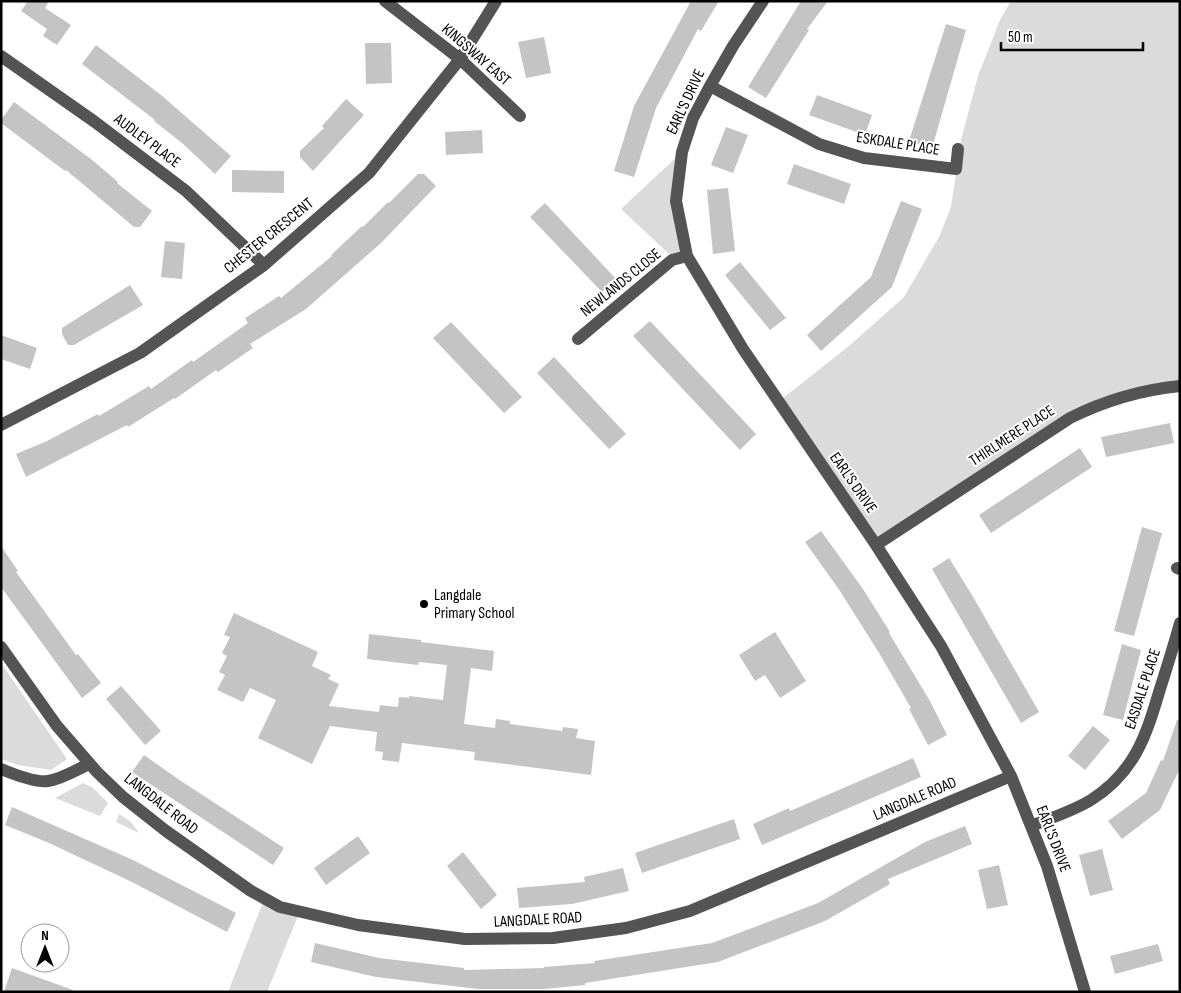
<svg xmlns="http://www.w3.org/2000/svg" width="1181" height="993" font-family="'Sofia Sans Condensed',sans-serif">
	<style>
		.green { fill: #dbdbdb }
		.building { fill: #c4c4c4 }
		.lines { fill: none; stroke-linecap: round; stroke-linejoin: round }
		.minor { stroke: #545454; stroke-width: 12 }
		.poi-dot { fill: #000; stroke: #fff; stroke-width: 2 }
		.labels { text-anchor: middle; dominant-baseline: central; stroke-width: 4; stroke-linejoin: round; paint-order: stroke }
		.street-label { font-size: 16px; fill: #000; stroke: #fff }
		.poi-label { font-size: 16px; fill: #000; stroke: #fff; text-anchor: start }
	</style>
	<rect width="100%" height="100%" fill="#fff"/>
	<!-- green -->
	<path class="green" d="M1011,1h169v385l-71,14 -233,145 -98,-143 71,-56 55,-49 35,-60 12,-30 10,-67 17,-64 22,-56z
		M682,152l-3,18 8,86 -18,-2 -48,-45z
		M1,663l66,96 -16,11 -33,-5 -17,-6z
		M83,783l9,4 16,16 -8,13 -45,-18z
		M119,814l12,8 8,11 -23,-11z
		M263,902l37,9 -33,81h-39z"/>
	<!-- building -->
	<path class="building" d="M28,1h21l-4,7 26,17 -14,20 -14,-9 4,-7 -26,-18z
		M691,1h28l-18,30 -3,-2 -42,79 -22,69 -20,-6 20,-65z
		M801,1h27l-21,28 2,1 -43,68 -18,-11z
		M946,24l20,6 -34,118 -23,-7z
		M544,37l7,36 -25,5 -8,-36z
		M365,43h26l1,40 -26,1z
		M96,45l65,50 70,61 -16,18 -33,-31 -28,-22 1,-1 -73,-56z
		M817,95l55,20 -7,20 -56,-20z
		M346,99l18,16 -51,56 -13,-14v-6l24,-23 -2,-2z
		M14,102l77,57 27,23 -1,1 35,28 -12,16h-6l-68,-57 -1,1 -64,-48v-3z
		M726,127l22,8 -15,38 -22,-8z
		M482,130l1,23 -37,2 -1,-23z
		M794,164l57,20 -7,20 -57,-20z
		M232,170l52,1v22l-52,-1z
		M418,174h6l12,12 -55,57 -75,66 -56,35 3,4 -35,24 -2,-2 -41,29 -1,-1 -46,29 -1,-2 -101,52 -10,-23 31,-13 51,-27 1,2 50,-30 2,3 41,-29 1,2 55,-39 -3,-5 34,-22 2,2 51,-42 -1,-1 31,-29 1,1 25,-25 1,1z
		M728,188l7,63 -22,3 -6,-64z
		M901,201l21,8 -30,78 -71,64 -14,-16 64,-58z
		M545,203l72,77 -15,12 -72,-75z
		M165,241l20,2 -3,36 -21,-2z
		M740,262l46,56 -16,12 -45,-55z
		M130,285l13,20 -69,40h-6l-6,-11v-6z
		M650,321l106,113 -16,16 -107,-114z
		M451,322l71,75 -18,16 -71,-75z
		M1,335l36,13 -7,21 -29,-10z
		M554,357l72,77 -17,15 -72,-76z
		M1170,423l4,20 -68,14 -5,-20z
		M1080,448l12,19 -101,66 -12,-18z
		M1142,527l20,6 -28,103 -20,-5z
		M821,531l42,58 27,43 -1,1 41,68 17,34 -19,10 -19,-36 2,-1 -32,-55 -39,-62 -35,-49z
		M1,546l17,25 -2,1 60,83 2,-1 23,29 -19,15 -81,-111z
		M949,558l23,37 67,117 -18,11 -89,-154z
		M234,613l84,39 -6,14 19,9 -3,4 11,5 -10,22 50,6 1,-7 18,2 1,-10 10,1v-2l34,4 4,-35 -28,-3 -1,3 -51,-6 2,-25 52,6v2l73,9 -2,20 -21,-3 -7,56 31,4 1,-9 14,2v3l52,7 1,-4 15,2 -2,9 19,3 -4,34 -117,-15 1,-8 -73,-9 -3,19 -17,-2 1,-8 -8,-1 2,-19 -47,-6 -18,38 -54,-26 18,-38 -26,-12 -7,14 -26,-12 8,-15 -6,-3 8,-16 -5,-3 8,-16 -6,-2z
		M775,632l31,49 -26,17 -15,-23 -10,6 -16,-26z
		M1122,644l19,6 -18,70 -20,-5z
		M121,686l40,45 -16,14 -39,-46z
		M1177,720h3v48l-20,42 -38,29 -14,-18 38,-28 15,-33 2,1z
		M1093,726l17,14 -25,30 -17,-14z
		M144,755l37,26 103,67 -11,17 -141,-93z
		M913,758l8,19 -159,68 -9,-21 36,-16 1,3z
		M12,807l121,53 103,53 -9,19 -95,-50 -83,-39 -44,-18z
		M734,819l6,20 -98,34 -7,-20z
		M965,826l7,18 -84,35 2,5 -65,37 -107,41 -133,21v2l-40,4h-67l-102,-12 -65,-15 4,-19 64,15 85,10v2l80,-2v-1l51,-4 -1,-2 118,-18 106,-40 107,-61z
		M358,836l12,17 -44,32 -12,-17z
		M1102,849l11,41 -23,6 -11,-41z
		M463,852l34,43 -16,14 -34,-43z
		M999,865l9,40 -21,4 -9,-39z
		M623,868l6,23 -57,13 -53,4 -2,-20 68,-6 -1,-5z
		M1158,944l5,17 -48,13 -5,-18z
		M12,968l61,22v2h-69z"/>
	<g class="lines">
		<!-- minor -->
		<path class="minor" d="M385,1l75,58 60,57
			M763,1l-30,45 -23,40 -17,32 -11,34 -6,49 11,55 56,93 133,196 65,101 70,130 36,90 38,126
			M1,56l94,66 91,69 78,74
			M710,86l109,58 45,14 92,11 2,-20
			M578,339l94,-79 15,-4
			M1,425l139,-72 124,-88 105,-92 91,-114 36,-58
			M876,545l194,-127c36,-18 70,-28 110,-32
			M1177,568l3,1
			M1,647l56,79 40,46 26,25 43,34 85,60 29,16 78,18 107,14 88,-1 73,-10 64,-17 321,-135
			M1,769c12,5 34,14 47,12 14,-2 28,-11 41,-17
			M1031,826c20,-8 42,-15 60,-26 44,-28 55,-64 69,-111 7,-22 14,-44 20,-66"/>
	</g>
	<!-- markers -->
	<circle class="poi-dot" cx="424" cy="604" r="5"/>
	<g class="labels">
		<!-- street labels -->
		<g class="street-label">
			<text transform="translate(476 55) rotate(41)">KINGSWAY EAST</text>
			<text transform="translate(686 102) rotate(-65)">EARL'S DRIVE</text>
			<text transform="translate(147 141) rotate(37)">AUDLEY PLACE</text>
			<text transform="translate(898 144) rotate(9)">ESKDALE PLACE</text>
			<text transform="translate(269 236) rotate(-39)">CHESTER CRESCENT</text>
			<text transform="translate(621 283) rotate(-39)">NEWLANDS CLOSE</text>
			<text transform="translate(1012 436) rotate(-33)">THIRLMERE PLACE</text>
			<text transform="translate(853 483) rotate(55)">EARL'S DRIVE</text>
			<text transform="translate(1143 689) rotate(-72)">EASDALE PLACE</text>
			<text transform="translate(915 799) rotate(-23)">LANGDALE ROAD</text>
			<text transform="translate(161 804) rotate(38)">LANGDALE ROAD</text>
			<text transform="translate(1053 839) rotate(69)">EARL'S DRIVE</text>
			<text transform="translate(538 920) rotate(-3)">LANGDALE ROAD</text>
		</g>
		<!-- poi labels -->
		<g class="poi-label">
			<text x="434" y="595">Langdale<tspan x="434" dy="18">Primary School</tspan></text>
		</g>
	</g>
	<!-- border -->
	<rect width="1181" height="993" fill="none" stroke="#000000" stroke-width="5"/>
	<!-- north arrow -->
	<g transform="translate(45 948)"><circle r="24" fill="#ffffff" stroke="#999999"/>
	<path d="M0-4L9 19L0 12L-9 19Z" fill="#000000"/>
	<text y="-8" font-size="14" font-weight="bold" text-anchor="middle" fill="#000000">N</text>
	</g>
	<!-- scale -->
	<path d="M1001 42v8h142v-8" fill="none" stroke="#000000" stroke-width="2.5"/>
	<text x="1008" y="42" font-size="15" fill="#000000" stroke="#ffffff" stroke-width="4" paint-order="stroke">50 m</text>
</svg>
